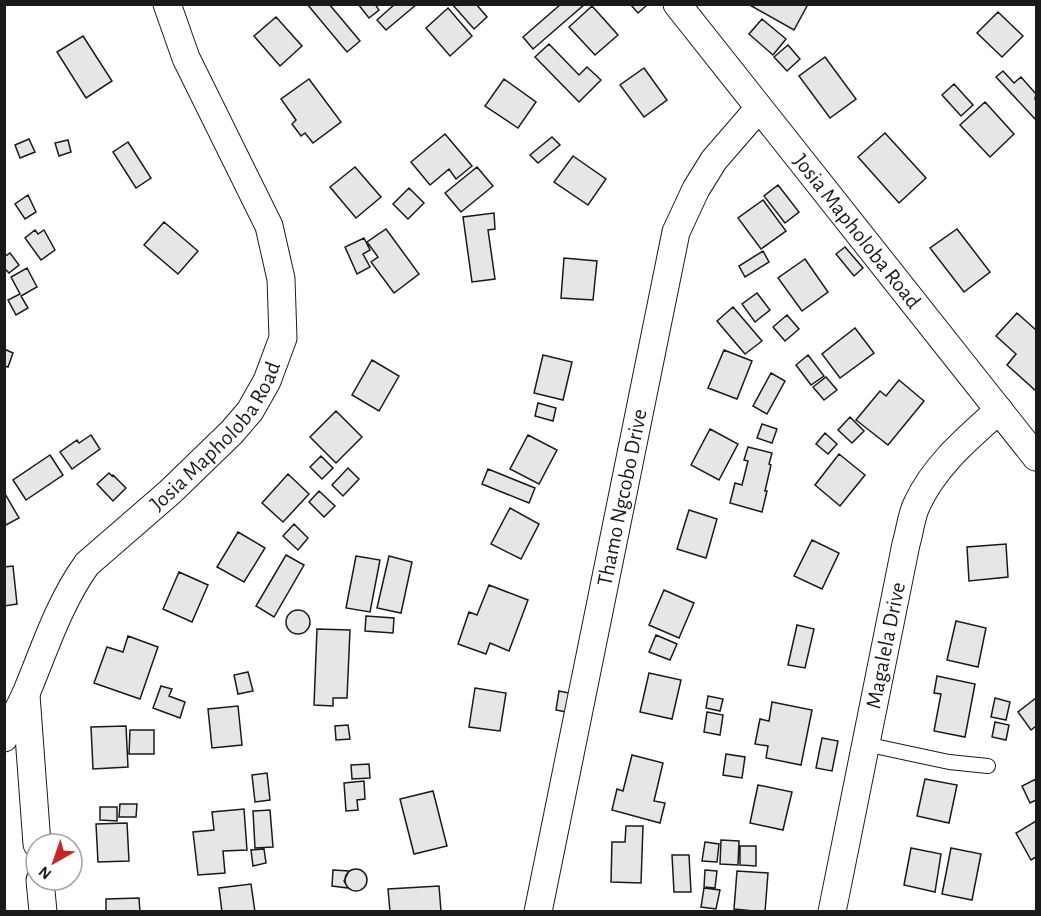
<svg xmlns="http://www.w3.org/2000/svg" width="1041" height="916" font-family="'Alegreya Sans',sans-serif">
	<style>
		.building { fill: #e6e6e6; stroke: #1a1a1a; stroke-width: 1.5 }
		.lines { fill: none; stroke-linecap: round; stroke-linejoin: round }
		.service-casing { stroke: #1a1a1a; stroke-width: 16 }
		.minor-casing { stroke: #1a1a1a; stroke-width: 29 }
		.service { stroke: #fff; stroke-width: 14 }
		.minor { stroke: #fff; stroke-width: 27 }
		.labels { text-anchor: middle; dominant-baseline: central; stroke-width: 4.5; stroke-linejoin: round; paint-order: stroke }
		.street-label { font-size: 22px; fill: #1a1a1a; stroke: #fff }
	</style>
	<rect width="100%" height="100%" fill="#fff"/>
	<!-- building -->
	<path class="building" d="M307,4h22l31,37 -13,11z
		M358,4h17l4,6 -10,8z
		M395,4h22l-31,26 -9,-10z
		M452,4h24l11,13 -13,12z
		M561,4h24l-52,45 -10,-12z
		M630,4h17v1l-9,8z
		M748,4h56l3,2 -13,24z
		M592,6l26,29 -23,20 -26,-28z
		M448,8l24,28 -22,20 -24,-28z
		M998,12l25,24 -21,21 -25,-24z
		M276,17l26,29 -22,20 -26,-30z
		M762,19l24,20 -13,16 -24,-21z
		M83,36l29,45 -26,17 -29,-46z
		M549,44l30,31 8,-8 14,13 -22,22 -44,-45z
		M788,45l12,14 -13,12 -13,-14z
		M825,57l31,42 -26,19 -31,-42z
		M644,68l23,32 -23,17 -24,-32z
		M1003,71l11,12 7,-6 15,17 -1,5 1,2v19l-40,-43z
		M309,79l32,43 -28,21 -8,-10 -4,3 -9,-12 4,-4 -15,-21z
		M504,79l32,23 -18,26 -33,-22z
		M954,84l19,21 -12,11 -19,-21z
		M985,102l29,32 -24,23 -30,-32z
		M885,133l41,45 -27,25 -41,-46z
		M445,134l27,32 -16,13 -7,-10 -19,16 -19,-23z
		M552,137l8,8 -22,18 -8,-8z
		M29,139l6,13 -15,6 -5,-13z
		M68,140l3,12 -12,4 -4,-13z
		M128,142l23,36 -15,10 -23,-36z
		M573,156l33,23 -18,26 -34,-23z
		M355,167l26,30 -25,21 -26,-31z
		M477,167l16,19 -32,26 -16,-19z
		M778,185l21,27 -14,11 -21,-27z
		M409,188l15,15 -16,16 -15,-15z
		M28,195l8,17 -11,7 -10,-15z
		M763,200l23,31 -25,18 -23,-31z
		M494,213l1,16 -7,1 7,49 -23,3 -9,-65z
		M164,222l34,29 -20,23 -34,-29z
		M386,229l33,45 -25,19 -23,-31 7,-5 -11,-15z
		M957,229l33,43 -26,20 -34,-44z
		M35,230l3,4 6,-4 11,20 -14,10 -16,-22z
		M364,238l6,12 -7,4 7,13 -13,7 -12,-27z
		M845,247l18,21 -9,8 -18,-22z
		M763,251l6,11 -24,15 -6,-11z
		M10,253l9,12 -10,8 -5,-5v-11z
		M564,258l33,3 -4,39 -32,-2z
		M805,259l23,33 -26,19 -24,-33z
		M27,268l10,19 -16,9 7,12 -12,7 -8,-15 12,-6 -9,-17z
		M757,293l13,17 -15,12 -13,-18z
		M733,307l29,34 -17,13 -28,-33z
		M1017,313l19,17v61l-29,-26 9,-11 -20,-18z
		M787,315l12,14 -14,12 -12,-14z
		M855,328l19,25 -34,25 -18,-24z
		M4,349l9,4 -5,14 -4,-1z
		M724,350l28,11 -15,38 -29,-11z
		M543,355l29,7 -9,38 -29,-7z
		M808,355l16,21 -13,9 -15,-20z
		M372,360l27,16 -20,35 -27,-16z
		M771,373l14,8 -18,33 -14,-8z
		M826,377l11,13 -13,10 -11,-13z
		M899,380l25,21 -36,44 -32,-25 24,-29 6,5z
		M538,403l18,5 -3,13 -18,-5z
		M336,411l26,26 -26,26 -26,-26z
		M850,417l14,14 -12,12 -14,-13z
		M762,424l15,5 -5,14 -15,-5z
		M710,429l28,15 -19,36 -28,-15z
		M825,433l12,11 -9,10 -12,-10z
		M91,435l9,14 -28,20 -12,-17 17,-12 2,3z
		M528,435l29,15 -18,34 -29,-15z
		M748,447l24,6 -3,11 2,1 -6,26h2l-5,21 -32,-9 5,-20 7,2 6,-24 -4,-1z
		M839,454l26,21 -25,31 -25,-21z
		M50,455l13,20 -37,25 -13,-20z
		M321,456l12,12 -11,11 -12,-12z
		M348,468l11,11 -16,17 -11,-11z
		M488,469l47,19 -6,15 -47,-19z
		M109,473l3,3 1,-1 13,13 -13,13 -16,-17z
		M288,474l21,20 -26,28 -21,-19z
		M319,491l16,15 -11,11 -15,-15z
		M4,492l15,26 -15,8z
		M510,508l29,16 -18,35 -30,-15z
		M689,510l28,9 -11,39 -29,-9z
		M294,524l14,14 -10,12 -15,-14z
		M238,532l27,16 -21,34 -27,-15z
		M812,540l27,13 -17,36 -28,-13z
		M1006,544l2,33 -39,4 -2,-34z
		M286,555l18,10 -30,52 -18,-11z
		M356,556l24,4 -10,52 -24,-4z
		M389,556l23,6 -11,51 -24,-5z
		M13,566l4,38 -13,2v-39z
		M179,572l29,13 -16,37 -29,-13z
		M489,585l39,15 -19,51 -19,-8 -4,11 -28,-10 11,-32 8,3z
		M664,590l30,13 -15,35 -30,-13z
		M286 622a12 12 0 1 1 24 0a12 12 0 1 1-24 0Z
		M366,616l28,2 -1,15 -28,-2z
		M956,621l30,7 -8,39 -31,-7z
		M797,625l17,4 -9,39 -17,-3z
		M317,629l33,1 -3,68h-14v8l-19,-1z
		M656,635l21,9 -7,16 -21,-8z
		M128,636l30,11 -18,52 -46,-16 13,-36 16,5z
		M248,672l5,19 -15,3 -4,-19z
		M649,673l32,7 -9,39 -32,-7z
		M937,676l38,8 -10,53 -31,-6 7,-37 -7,-1z
		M161,686l11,3 -3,7 16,6 -5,16 -27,-10z
		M475,688l31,5 -6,38 -31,-4z
		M559,691l10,2 -3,19 -10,-2z
		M708,696l15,3 -3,12 -14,-3z
		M995,698l15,4 -4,18 -15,-3z
		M1036,698v28l-5,4 -13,-18z
		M772,702l40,8 -11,55 -35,-7 2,-12 -13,-2 5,-25 9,2z
		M238,706l4,39 -30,3 -4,-39z
		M707,712l16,3 -3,20 -16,-3z
		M995,722l14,3 -3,15 -14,-3z
		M348,725l2,14 -14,1 -1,-14z
		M126,726l2,41 -35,2 -2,-42z
		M130,730h24v24h-25z
		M822,738l16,3 -6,30 -16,-3z
		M726,754l19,3 -3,21 -19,-3z
		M632,755l31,8 -9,38 11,2 -5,20 -48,-13 5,-21 6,2z
		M369,764l1,14 -18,1 -1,-14z
		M267,773l3,27 -15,2 -3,-27z
		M925,779l32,6 -8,38 -32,-7z
		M1036,779v21l-6,3 -8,-17z
		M364,781l1,18 -8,1 1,10 -12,1 -2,-28z
		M758,785l34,7 -9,38 -33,-7z
		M433,791l14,55 -33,8 -14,-55z
		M120,804h17l-1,13h-17z
		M100,807h17v14l-17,-1z
		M244,809l3,41 -24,1 2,22 -27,2 -5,-43 21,-2 -2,-18z
		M270,810l3,37 -18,1 -2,-37z
		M1036,821v36l-5,3 -15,-27z
		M127,823l2,38 -31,1 -2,-38z
		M626,826h17l-2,57 -30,-1 1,-40h13z
		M721,840l18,1 -1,24 -18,-1z
		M705,842l14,2 -2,18 -15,-1z
		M740,846h16v20l-16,-1z
		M911,848l30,6 -6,38 -31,-7z
		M951,848l30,6 -9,46 -30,-6z
		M264,849l2,14 -13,3 -2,-16z
		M672,855h17l2,37h-17z
		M345 880a11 11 0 1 1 22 0a11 11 0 1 1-22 0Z
		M333,870l16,1 -5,10 4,7 -16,-2z
		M705,870l12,1 -2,17 -11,-1z
		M737,871l31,2 -3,39 -31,-3z
		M251,884l4,28h-33l-3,-24z
		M439,886l2,25 -51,1 -2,-23z
		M704,888l16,2 -4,19 -15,-2z
		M139,898l1,14h-34v-13z"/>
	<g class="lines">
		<defs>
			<path id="service" d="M865,744l84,18 39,4"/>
			<g id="minor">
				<path id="s1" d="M677,4l359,453"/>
				<path d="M26,695l11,149"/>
				<path id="s2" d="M4,738c8,-16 16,-31 23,-47 18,-43 32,-88 60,-127l83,-72 62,-60 18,-21 17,-30 16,-43 -2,-59 -12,-53 -83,-168 -19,-54"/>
				<path d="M40,880l3,32"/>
				<path id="s3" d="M538,912l138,-680 20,-43 18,-29 45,-52"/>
				<path id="s4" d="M832,912l74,-368c4,-13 5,-28 11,-40 18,-39 51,-66 82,-94"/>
			</g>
		</defs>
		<!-- service casing -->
		<use href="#service" class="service-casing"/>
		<!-- minor casing -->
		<use href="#minor" class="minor-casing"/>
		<!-- service -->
		<use href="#service" class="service"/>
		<!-- minor -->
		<use href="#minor" class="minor"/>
	</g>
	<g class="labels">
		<!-- street labels -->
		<g class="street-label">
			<text stroke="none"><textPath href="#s1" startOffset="290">Josia Mapholoba Road</textPath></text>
			<text stroke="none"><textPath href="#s2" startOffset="376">Josia Mapholoba Road</textPath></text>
			<text stroke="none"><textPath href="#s3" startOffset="423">Thamo Ngcobo Drive</textPath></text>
			<text stroke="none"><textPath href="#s4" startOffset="272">Magalela Drive</textPath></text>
		</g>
	</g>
	<!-- border -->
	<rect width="1041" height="916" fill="none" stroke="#1a1a1a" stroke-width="12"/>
	<!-- north arrow -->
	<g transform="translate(54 862) rotate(220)"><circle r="28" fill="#ffffff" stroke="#a3a3a3" stroke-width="1.5"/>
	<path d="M0-4.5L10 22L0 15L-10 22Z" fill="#c62828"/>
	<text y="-9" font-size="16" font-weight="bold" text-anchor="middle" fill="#1a1a1a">N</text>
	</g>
</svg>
